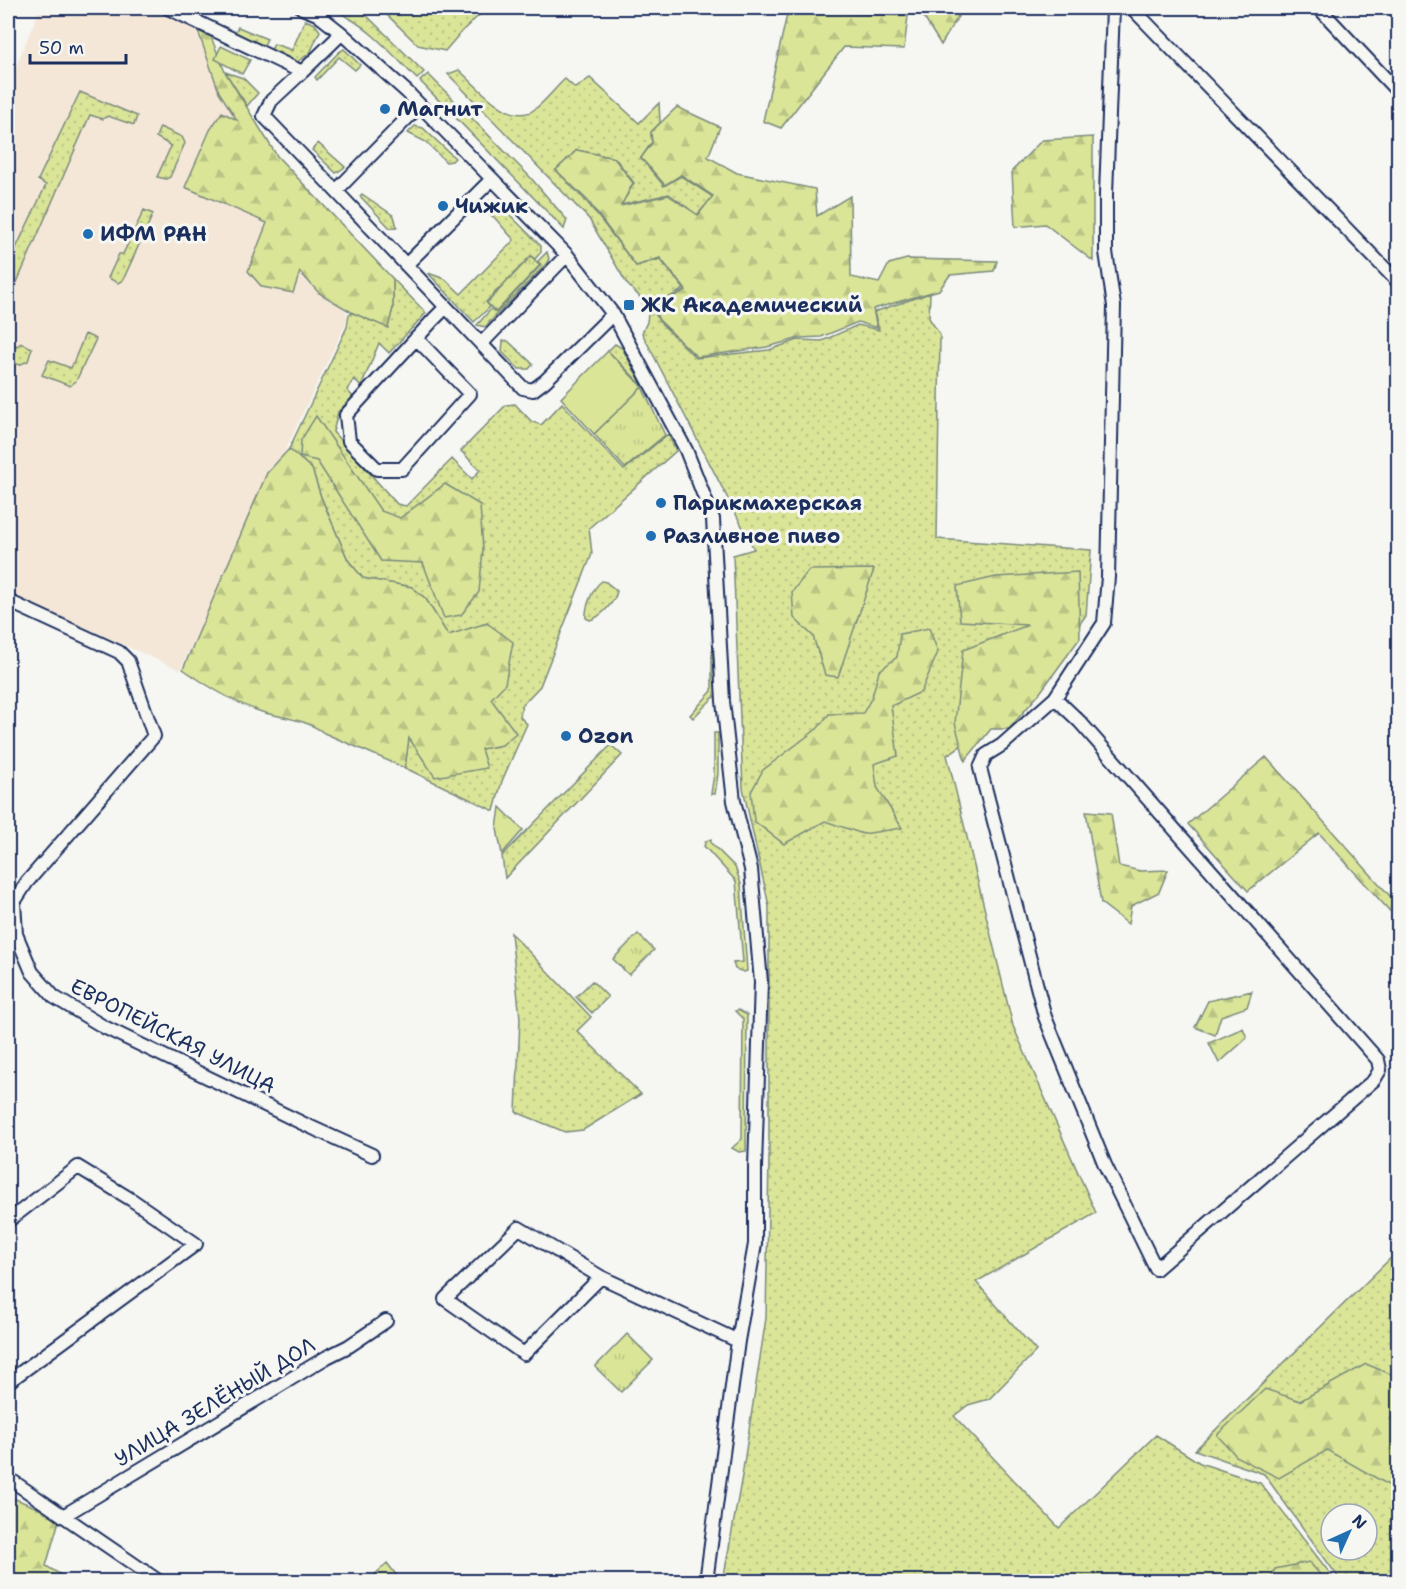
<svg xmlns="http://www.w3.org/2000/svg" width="1406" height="1589" font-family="'Shantell Sans',sans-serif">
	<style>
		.built { fill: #f4e7d8 }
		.grass { fill: url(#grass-dots); stroke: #7a8a7b; stroke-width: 1.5; fill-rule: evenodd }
		.forest { fill: url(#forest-firs); stroke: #7a8a7b; stroke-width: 1.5 }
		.park { fill: url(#park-tufts); stroke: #7a8a7b; stroke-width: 1.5 }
		.pitch { fill: #dae598; stroke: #7a8a7b; stroke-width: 1.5 }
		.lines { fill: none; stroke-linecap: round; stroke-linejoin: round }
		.street-casing { stroke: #1b2f5e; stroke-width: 16 }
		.street { stroke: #f6f6f2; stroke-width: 12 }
		.poi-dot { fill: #1f6fb2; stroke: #f6f6f2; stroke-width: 2 }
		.labels { text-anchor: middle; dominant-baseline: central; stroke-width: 6; stroke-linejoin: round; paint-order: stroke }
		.poi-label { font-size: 21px; font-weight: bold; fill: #1b2f5e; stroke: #f6f6f2; text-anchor: start }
		.street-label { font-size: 21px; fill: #1b2f5e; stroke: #f6f6f2 }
	</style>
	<defs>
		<pattern id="grass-dots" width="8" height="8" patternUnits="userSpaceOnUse" patternTransform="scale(1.5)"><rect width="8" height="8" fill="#dae598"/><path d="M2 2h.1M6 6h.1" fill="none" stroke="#bac585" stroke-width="1.8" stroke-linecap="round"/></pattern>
		<pattern id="forest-firs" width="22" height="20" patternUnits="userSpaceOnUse" patternTransform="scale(1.5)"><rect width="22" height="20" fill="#dae598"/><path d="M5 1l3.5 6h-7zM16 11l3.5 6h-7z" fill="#bac585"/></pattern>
		<pattern id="park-tufts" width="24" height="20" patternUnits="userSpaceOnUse" patternTransform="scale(1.5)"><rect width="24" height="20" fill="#dae598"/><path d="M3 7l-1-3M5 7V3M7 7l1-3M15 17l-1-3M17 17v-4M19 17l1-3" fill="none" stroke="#bac585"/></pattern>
	</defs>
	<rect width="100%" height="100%" fill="#f6f6f2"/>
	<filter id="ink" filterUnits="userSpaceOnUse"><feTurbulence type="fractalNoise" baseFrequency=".0167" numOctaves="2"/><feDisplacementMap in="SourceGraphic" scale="12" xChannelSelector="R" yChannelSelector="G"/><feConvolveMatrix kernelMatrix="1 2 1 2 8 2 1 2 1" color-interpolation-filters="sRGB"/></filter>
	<g filter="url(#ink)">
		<!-- built -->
		<path class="built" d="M40,8h111l43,21 153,285v7l-167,349 -172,-77v-507z"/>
		<!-- grass -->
		<path class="grass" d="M315,8h44l65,64 -7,7c-25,-25 -48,-53 -81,-68l-7,3z
			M380,8h107l-25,23 -17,20 -27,-6z
			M305,20l10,4 5,7 -10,22 -13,9 -26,-12 3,-6 18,6z
			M238,27l29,12 -4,8 -28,-14z
			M344,49l16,16 -5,5 -16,-13 -22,23 -2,-3 24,-25z
			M459,70c18,16 52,58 76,39 11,-8 20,-21 30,-30l10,9 15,-10 49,45 20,-20 1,20 -9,9 1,10 -11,16 23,28 17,-10 32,21 -16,18 -28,-21 -48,11 13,-22 -19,-25 -38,-8 -21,20 31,32 49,64 24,-7 24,30 -32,18 7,14 37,37 73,-8 29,-10 24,1 36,-16 21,5 -5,-18 56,-19 -1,25 11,17 -3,204 154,11 -5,65 -62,89 -77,51 66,271 83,187 -120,69 60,69 -47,48 -21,6 -14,11 105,112 97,-93 44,28 60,20 76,98h-613l19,-105 24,-158 3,-158v-254l-26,-118 -10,-233 21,-6 -112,-216 5,-11 1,-8 -9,-18 -12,-12 -38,-65 -141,-145z
			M225,72l18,6 15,15 -11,13z
			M428,74l102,103 37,43 -3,9 -144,-148z
			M80,92l57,24 -3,9 -26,-9 -5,3 -13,-4 -82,188v-38l38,-80 -8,-5z
			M415,126l8,2 32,30 -3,3 -6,1 -20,-20 -18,-9z
			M160,127l22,10 3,6 -15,34 -4,2 -9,-2 14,-31 -15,-9z
			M318,143l27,24 -9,6 -24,-23z
			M362,194l32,22 3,11 -7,1 -30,-32z
			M488,201l8,1 6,5 39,39v6l-6,7 -4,-3 -45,46 4,5 -16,15 -46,-49 17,6 16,15 53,-54 -20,-23 -14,-7z
			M144,210l9,4 -30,66 -5,3 -10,-5 11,-24h4z
			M547,252l2,7 -3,5 -61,63 -8,-2 14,-16 5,4 45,-48 -3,-4z
			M393,279l33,34 -37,40 -10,-10 -18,44 -7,-8 -7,11 6,7 -15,15 -5,20 64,72 9,2 46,-47 20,20 8,-9 -19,-19 45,-46 9,-1 16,17 10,4 21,-22 62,67 44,-36 8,17 -87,77 3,26 -52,132 -18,19 -2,12 7,7 -25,57 -8,30 -89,-43 4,-31 72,12 21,-4 -11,-46 -4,-76 -39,13 -22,-37 -14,-12 -49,-8 -15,-19 -27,-63 -9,-28 -23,-20 58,-122 2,-13 4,-1 35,14 5,-19z
			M85,334l11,5 -20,42 -6,5 -28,-11 7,-15 22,8z
			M8,341l9,5 4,-3 11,5 -4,13 -9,4 -11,-6z
			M503,341h5l25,23 -4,5h-10l-17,-17z
			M615,344l7,4 21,38 -35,-35z
			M602,581l4,1 11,9c-2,11 -16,26 -27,29l-4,-2c-1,-11 7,-31 16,-37z
			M712,651h4l1,43 -24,24 -3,-3 22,-24z
			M714,733h4v41l-3,20h-4l3,-20z
			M611,745l11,10 -117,123 -3,-22z
			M711,839v4l24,24 6,17 6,87 -3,1 -9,-3 -2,-6 10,-1 -7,-81 -32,-35 2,-5z
			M511,933l80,84 -14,14 64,63 -58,36 -18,2 -49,-20 4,-94z
			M592,981l16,16 -16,16 -16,-16z
			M738,1010l9,5 -1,136 -7,1 -7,-4 10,-9 1,-120 -8,-8z
			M1398,1251v330h-57l-77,-107 -69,-24zM1331,1514h36v36h-36z"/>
		<!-- forest -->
		<path class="forest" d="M918,8h45l-22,37z
			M788,10l120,6 -4,33 -60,-2 -63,81 -18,-7z
			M198,31l13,6 14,35 52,84 116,123v29l-5,20 -35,-15 -34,-20 -19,-21 -7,21 -31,-6 -14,-16 19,-48 -82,-36 25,-57 12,-18 15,8 -18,-28z
			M677,107l43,20 -12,30 29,16 78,16 2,27 33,-20 1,81 28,6 10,-19 18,-5 90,2 -3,10 -44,4 -11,15 -66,19 4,19 -19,-6 -37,15 -21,1 -33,9 -70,10 -38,-37 -6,-13 33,-17 -26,-32 -24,8 -48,-65 -32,-31 21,-20 37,8 19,25 -12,23 47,-11 30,20 15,-19 -32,-21 -16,10 -24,-27 11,-15 -1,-11z
			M1093,137v124l-48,-37 -30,3 -3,-56 30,-31z
			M316,416l65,95 19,7 45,-34 35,21 3,45 -4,42 -18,23 -17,3 -21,-55 -42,-2 -64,-100 -17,-4 1,-17z
			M289,449l23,20 9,28 27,63 15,18 49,9 14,12 22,36 39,-12 26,19 -8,42 -14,15 25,34 -14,12 -21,4 6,19 -52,9 -26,-39 -4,30 -81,-35c-18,-14 -41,-15 -62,-21 -28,-9 -55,-26 -79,-43l84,-196z
			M874,569l-36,108 -13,-2 -12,-39 -19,-18 -2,-26 17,-22z
			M1078,572l2,66 -41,56 -30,35h-18l-26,32 -10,-38 8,-73 65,-25 -68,-4 -3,-35 39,-9z
			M929,628l9,24 -17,40 -30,14 7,50 -24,8 3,23 25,41 -39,6 -38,-13 -41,23 -30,-23 -3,-29 12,-22 55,-42 11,-14 34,-1 9,-16 7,-26 18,-14 3,-23z
			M1266,757l132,148v15l-79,-87 -71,58 -60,-67z
			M1086,811l25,2 8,53 21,5 28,-1 -9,22 -28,14 -3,18 -27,-21z
			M1252,991l-5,16 -26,9 -6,19 -20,-8 13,-26z
			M1243,1028l4,10 -28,25 -10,-20z
			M1366,1364l32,13v102l-6,8 -65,-37 -48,28 -42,-21 -20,-22 48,-46 35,12z
			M8,1496l52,21 -14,49 25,15h-63z
			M1309,1562l17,19h-56l5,-12z
			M387,1563l14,18h-33z"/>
		<!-- park -->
		<path class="park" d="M221,46l29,14 -8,14 -27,-15z
			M531,256l9,9 -44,47 -9,-9z
			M642,387l23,48 -40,33 -31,-34z
			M500,807l23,23 -21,24 -5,-25z
			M638,934l16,16 -25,25 -16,-16z
			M627,1334l26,26 -32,32 -26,-25z"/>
		<!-- pitch -->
		<path class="pitch" d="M608,351l34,36 -48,47 -33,-36z"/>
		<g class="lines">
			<defs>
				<path id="street" d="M168,8l134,64 34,-33 4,-7
					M302,8l15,6 23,18 67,60 160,163 46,59 73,136 27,69 10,182 11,100 17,68 10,113 -6,185v77l-17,97 -137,-64 -82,-49 -74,71 79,55 77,-77
					M1132,8l266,274
					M1319,8l79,84
					M302,72l-31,29 -7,15 72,75
					M420,105l-84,86 187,197 10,2 12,-9 68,-67
					M406,265l86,-86
					M416,338l54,56 -68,75h-25l-28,-28 -3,-26 88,-96 12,-12
					M481,344l86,-89
					M8,601l111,51 9,9 26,75 -127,146 -13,20 2,32 16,38 22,25 50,30 198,96 70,32
					M1055,698l-53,47 -16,10 -6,13 65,249 60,148 51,104 218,-189 6,-10 -2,-10 -298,-338 -25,-24 49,-75 4,-46 6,-271 -8,-54v-58l7,-186
					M8,1221l70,-54 54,33 64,44 -188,138
					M8,1478l152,104
					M63,1516l264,-159 22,-11 37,-25
					M706,1582l32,-241"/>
			</defs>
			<!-- street casing -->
			<use href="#street" class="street-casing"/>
			<!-- street -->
			<use href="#street" class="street"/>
		</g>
	</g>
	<!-- markers -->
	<g class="poi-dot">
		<circle cx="385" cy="109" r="6"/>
		<circle cx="443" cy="206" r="6"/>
		<circle cx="88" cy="234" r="6"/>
		<rect x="623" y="299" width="12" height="12" rx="3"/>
		<circle cx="661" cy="503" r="6"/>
		<circle cx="651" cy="536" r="6"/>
		<circle cx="566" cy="736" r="6"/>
	</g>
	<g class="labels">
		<!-- poi labels -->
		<g class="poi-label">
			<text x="397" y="109">Магнит</text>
			<text x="455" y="206">Чижик</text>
			<text x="100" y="234">ИФМ РАН</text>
			<text x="641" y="305">ЖК Академический</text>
			<text x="673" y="503">Парикмахерская</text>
			<text x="663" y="536">Разливное пиво</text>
			<text x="578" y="736">Ozon</text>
		</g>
		<!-- street labels -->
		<g class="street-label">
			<text transform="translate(173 1036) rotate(27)">ЕВРОПЕЙСКАЯ УЛИЦА</text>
			<text transform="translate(215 1402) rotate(-31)">УЛИЦА ЗЕЛЁНЫЙ ДОЛ</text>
		</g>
	</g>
	<!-- margin -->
	<rect width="1406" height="1589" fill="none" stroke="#f6f6f2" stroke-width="30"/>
	<rect x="15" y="15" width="1376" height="1559" fill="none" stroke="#1b2f5e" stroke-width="2" filter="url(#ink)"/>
	<!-- north arrow -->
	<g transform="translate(1349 1532) rotate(45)"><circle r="28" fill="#f6f6f2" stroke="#9ea6b7" stroke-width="1.5"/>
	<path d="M0-4.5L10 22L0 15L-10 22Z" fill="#1f6fb2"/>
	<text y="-9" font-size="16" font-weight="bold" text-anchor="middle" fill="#1b2f5e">N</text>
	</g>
	<!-- scale -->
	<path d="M30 54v9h96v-9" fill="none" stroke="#1b2f5e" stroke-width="3"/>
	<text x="39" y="54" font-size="18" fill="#1b2f5e" stroke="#f6f6f2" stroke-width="4.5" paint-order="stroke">50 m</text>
</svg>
